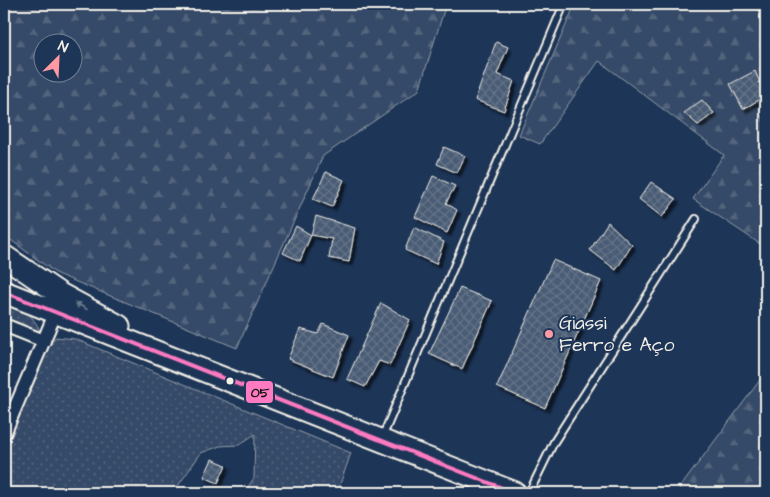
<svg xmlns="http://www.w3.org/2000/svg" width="770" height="497" font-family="'Architects Daughter',sans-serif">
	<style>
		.grass { fill: url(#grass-dots); stroke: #949ea8 }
		.forest { fill: url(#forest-firs); stroke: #949ea8; fill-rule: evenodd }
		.building { fill: url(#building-cross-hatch); stroke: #f4f1e8; filter: url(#shadow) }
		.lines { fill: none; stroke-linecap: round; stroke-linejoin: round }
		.service-casing { stroke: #f4f1e8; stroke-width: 10 }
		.minor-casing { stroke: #f4f1e8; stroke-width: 16 }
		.trunk-casing { stroke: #f4f1e8; stroke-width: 25 }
		.service { stroke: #1d3557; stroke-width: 6 }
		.minor { stroke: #1d3557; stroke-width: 12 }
		.trunk { stroke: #1d3557; stroke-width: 21 }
		.bus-1-casing { stroke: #1d3557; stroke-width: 8 }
		.bus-1 { stroke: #fe7ac1; stroke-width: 4 }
		.oneway { fill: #68778a }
		.poi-dot { fill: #ff9aa2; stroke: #1d3557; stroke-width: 2 }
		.bus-dot { fill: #f4f1e8; stroke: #1d3557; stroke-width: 2 }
		.labels { text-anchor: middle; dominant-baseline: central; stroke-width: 4; stroke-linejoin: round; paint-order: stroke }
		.poi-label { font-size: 19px; fill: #f4f1e8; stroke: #1d3557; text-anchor: start }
		.line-badge { stroke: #1d3557; stroke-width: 2 }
		.pale-badge-label { font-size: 14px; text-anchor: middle; font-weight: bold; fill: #111 }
	</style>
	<defs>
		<pattern id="grass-dots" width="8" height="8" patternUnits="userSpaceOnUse" patternTransform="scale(1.25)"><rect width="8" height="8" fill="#354a67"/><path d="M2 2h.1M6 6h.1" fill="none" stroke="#53657d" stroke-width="1.8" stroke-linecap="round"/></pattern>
		<pattern id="forest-firs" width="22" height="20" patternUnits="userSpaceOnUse" patternTransform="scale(1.25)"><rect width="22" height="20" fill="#354a67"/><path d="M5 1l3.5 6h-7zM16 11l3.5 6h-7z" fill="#53657d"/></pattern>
		<pattern id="building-cross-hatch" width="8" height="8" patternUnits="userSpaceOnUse" patternTransform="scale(1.25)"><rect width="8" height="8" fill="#485b74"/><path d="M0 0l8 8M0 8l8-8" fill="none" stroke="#637388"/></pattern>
		<filter id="shadow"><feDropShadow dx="3.5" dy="3.5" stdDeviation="1" flood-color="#0009"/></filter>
	</defs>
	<rect width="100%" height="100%" fill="#1d3557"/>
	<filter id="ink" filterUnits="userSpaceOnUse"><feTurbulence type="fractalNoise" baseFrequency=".02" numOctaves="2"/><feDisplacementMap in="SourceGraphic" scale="10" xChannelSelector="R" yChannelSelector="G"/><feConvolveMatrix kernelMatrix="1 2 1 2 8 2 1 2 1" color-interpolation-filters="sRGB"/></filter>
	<g filter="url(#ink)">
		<!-- grass -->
		<path class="grass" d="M4,300c20,8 30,15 38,36l-38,-14z
			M56,337l19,2 276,114 -14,40h-93l10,-15 1,-44 -16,11 -19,1 -19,7 -28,40h-169v-39l44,-108z"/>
		<!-- forest -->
		<path class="forest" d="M10,4h436l-27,86 -96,66 -86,192 -180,-74 -53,-39v-217zM42,42h30v30h-30z
			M575,4h191v244l-73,-49 31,-44 -125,-94 -59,83 -21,-9z
			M766,372v121h-90z"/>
		<!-- building -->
		<path class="building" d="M496,42l12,5 -11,27 17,7 -10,30 -29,-11z
			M755,71l11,25 -23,13 -13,-25z
			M702,100l12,13 -16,12 -14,-12z
			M444,147l21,9 -8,17 -20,-9z
			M326,172l18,8 -12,27 -19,-8z
			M433,176l22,10 -9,17 11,7 -10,23 -32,-16z
			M651,182l25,17 -14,18 -23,-18z
			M316,216l39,12 -6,34 -20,-4 3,-19 -21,-4z
			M608,222l24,23 -16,25 -26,-20z
			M296,226l15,9 -11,26 -17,-8z
			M414,227l30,15 -8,22 -31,-14z
			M553,260l48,21 -56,127 -48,-21z
			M460,288l32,13 -30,68 -33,-15z
			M381,303l29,17 -20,45 -11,-4 -14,26 -18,-8z
			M323,324l26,11 -16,42 -45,-18 12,-30 18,5z
			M212,459l14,6 -8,18 -14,-6z"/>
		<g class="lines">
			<defs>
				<path id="service" d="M382,438l182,-434
					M529,493l25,-51 142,-223"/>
				<path id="minor" d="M4,325l40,16
					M4,434l51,-120"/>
				<path id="trunk" d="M4,256l56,38 59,32
					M4,292l511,201"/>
			</defs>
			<!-- service casing -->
			<use href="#service" class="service-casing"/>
			<!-- minor casing -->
			<use href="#minor" class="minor-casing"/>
			<!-- trunk casing -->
			<use href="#trunk" class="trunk-casing"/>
			<!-- service -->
			<use href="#service" class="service"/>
			<!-- minor -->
			<use href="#minor" class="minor"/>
			<!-- trunk -->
			<use href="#trunk" class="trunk"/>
			<defs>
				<path id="bus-1" d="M4,292l511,201"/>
			</defs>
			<!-- bus-1 casing -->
			<use href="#bus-1" class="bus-1-casing"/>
			<!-- bus-1 -->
			<use href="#bus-1" class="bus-1"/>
		</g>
		<!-- one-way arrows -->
		<defs><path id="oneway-solid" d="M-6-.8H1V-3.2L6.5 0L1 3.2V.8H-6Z" transform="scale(1.25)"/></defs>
		<use class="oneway" href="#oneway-solid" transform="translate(81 306) rotate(-151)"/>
	</g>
	<!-- markers -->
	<circle class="poi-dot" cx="549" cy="334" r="5"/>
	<circle class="bus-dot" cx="230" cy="381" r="4.5"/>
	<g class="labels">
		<!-- poi labels -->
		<g class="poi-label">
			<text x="559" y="323">Giassi<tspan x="559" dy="22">Ferro e Aço</tspan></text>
		</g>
	</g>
	<rect class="line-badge" x="245" y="380" width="29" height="24" rx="5" fill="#fe7ac1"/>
	<g class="pale-badge-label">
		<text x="260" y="397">05</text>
	</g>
	<!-- margin -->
	<rect width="770" height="497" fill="none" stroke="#1d3557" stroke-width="20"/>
	<rect x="10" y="10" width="750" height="477" fill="none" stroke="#f4f1e8" stroke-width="2" filter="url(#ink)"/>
	<!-- north arrow -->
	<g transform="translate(58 58) rotate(24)"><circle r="24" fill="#1d3557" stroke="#738091"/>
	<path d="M0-4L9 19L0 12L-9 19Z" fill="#ff9aa2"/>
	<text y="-8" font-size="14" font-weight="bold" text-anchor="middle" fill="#f4f1e8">N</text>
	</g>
</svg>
